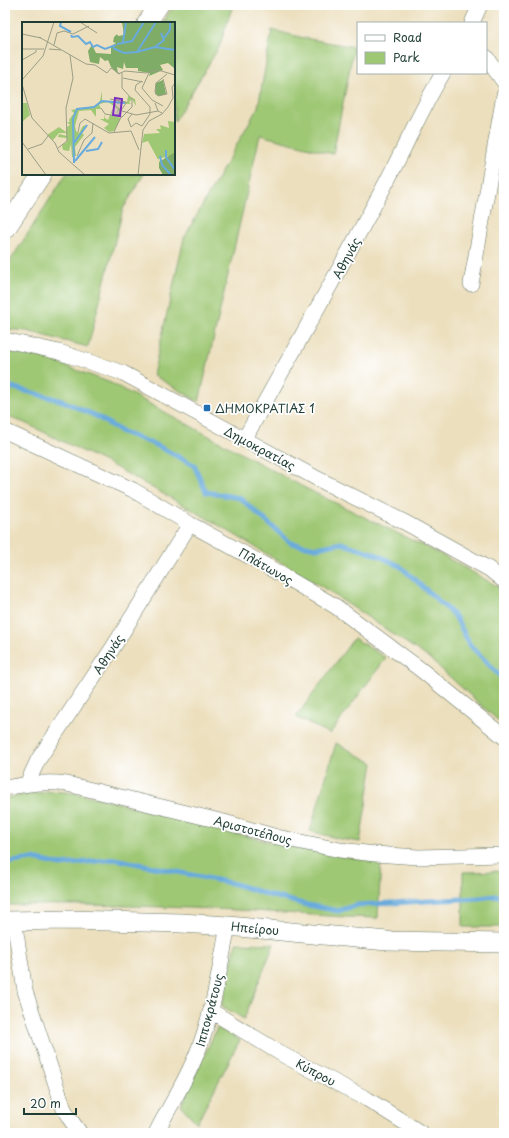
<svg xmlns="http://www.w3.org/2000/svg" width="509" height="1138" font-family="'Playpen Sans',sans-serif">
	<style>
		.green { fill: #9fc874; stroke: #5f8254 }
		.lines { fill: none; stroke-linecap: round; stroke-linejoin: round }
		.stream { stroke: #69abdd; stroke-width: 5 }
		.minor-casing { stroke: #677664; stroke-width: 16 }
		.tertiary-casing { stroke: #677664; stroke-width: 20 }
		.minor { stroke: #fff; stroke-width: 15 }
		.tertiary { stroke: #fff; stroke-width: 19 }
		.poi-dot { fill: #1f6fb2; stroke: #fff; stroke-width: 1.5 }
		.labels { text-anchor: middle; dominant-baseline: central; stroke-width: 3.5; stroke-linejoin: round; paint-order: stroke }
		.street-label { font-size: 12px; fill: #1f3d34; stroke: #fff }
		.poi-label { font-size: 12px; fill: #1f3d34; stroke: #fff; text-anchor: start }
		.inset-river { fill: none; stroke: #69abdd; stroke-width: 2 }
		.inset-road { fill: none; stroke: #9a9e86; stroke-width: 1 }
		.view { fill: #7b2cbf; fill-opacity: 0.15; stroke: #7b2cbf; stroke-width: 2 }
		.inset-edge { fill: none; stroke: #1f3d34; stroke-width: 2 }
	</style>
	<rect width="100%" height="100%" fill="#fff"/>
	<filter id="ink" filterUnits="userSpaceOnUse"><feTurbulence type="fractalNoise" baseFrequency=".025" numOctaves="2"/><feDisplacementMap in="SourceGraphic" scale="8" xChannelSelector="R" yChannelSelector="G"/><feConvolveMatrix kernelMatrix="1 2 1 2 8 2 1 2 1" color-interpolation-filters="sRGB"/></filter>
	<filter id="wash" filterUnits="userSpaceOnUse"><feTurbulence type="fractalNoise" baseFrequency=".012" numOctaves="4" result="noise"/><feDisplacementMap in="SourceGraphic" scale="16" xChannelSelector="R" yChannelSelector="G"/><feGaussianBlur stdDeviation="0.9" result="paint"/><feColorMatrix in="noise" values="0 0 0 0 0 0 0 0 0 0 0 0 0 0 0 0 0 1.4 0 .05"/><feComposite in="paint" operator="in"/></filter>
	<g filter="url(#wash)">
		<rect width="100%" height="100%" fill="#ecdfbd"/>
		<!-- green -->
		<path class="green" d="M173,5h60l-14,42 -45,75v-99h-11z
			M272,30l32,8 50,9 -21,107 -73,-19 -61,267 -46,-27 31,-137 74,-131z
			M66,174h78l-21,35 -35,138 -61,-16 -22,-2v-60z
			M5,351l39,7 67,25 196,106 135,66 62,35v136l-75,-68 -108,-72 -118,-70 -90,-50 -88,-43 -20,-7z
			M354,638l32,20 -56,76 -34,-17z
			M336,743l37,20 -13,79 -20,-3 -30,-8z
			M50,791c37,1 73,14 109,23 73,19 147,39 222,48l-3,56c-55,-1 -109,-7 -164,-9 -69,-3 -139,-5 -209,-4v-107z
			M504,871v56h-41v-55z
			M236,943l38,1 -30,75 -22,-13z
			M217,1028l23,12 -43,83 -16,-17z"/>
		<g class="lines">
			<!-- stream -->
			<path class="stream" d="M5,383l6,4 52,14 33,15 26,16 34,13 38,20 12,27 34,6 51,45 26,5 24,-5 34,11 25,12 55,50 15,29 34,35
				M5,863l28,-4 28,6 54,-6 120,25 34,11 34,9 35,7 19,-6 122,-7 25,-3"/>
		</g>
	</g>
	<g filter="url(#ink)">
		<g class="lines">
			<defs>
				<path id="minor" d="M472,23l8,-18
					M486,57l18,25
					M471,284l33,-189
					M5,340l54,12 64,21 195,106 88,44 83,46 15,12
					M5,431l128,59 57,34 73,40 72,42 85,63 84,68
					M244,440c45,-82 91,-162 135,-244 22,-40 40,-83 64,-123
					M27,784l11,-24 74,-111 78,-125
					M5,788c21,-4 41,-7 62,-4l157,38 53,15 63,13 35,4 43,3 86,-2
					M14,920l11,71 39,118 6,10 10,14
					M211,1011l74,45 82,43 54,34
					M156,1133c14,-28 32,-55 43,-85 15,-39 21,-82 29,-122"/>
				<path id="tertiary" d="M147,23l12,-18
					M5,230l37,-56
					M5,921l65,-1 111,3 47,3 159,15 117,2"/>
			</defs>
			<!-- minor casing -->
			<use href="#minor" class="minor-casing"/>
			<!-- tertiary casing -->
			<use href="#tertiary" class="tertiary-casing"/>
			<!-- minor -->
			<use href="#minor" class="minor"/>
			<!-- tertiary -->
			<use href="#tertiary" class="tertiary"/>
		</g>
	</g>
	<!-- markers -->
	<rect class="poi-dot" x="203" y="404" width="8" height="8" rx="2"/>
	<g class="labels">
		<!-- street labels -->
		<g class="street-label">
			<text transform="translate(346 258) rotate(-62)">Αθηνάς</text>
			<text transform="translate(260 448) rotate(28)">Δημοκρατίας</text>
			<text transform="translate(266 566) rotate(30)">Πλάτωνος</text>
			<text transform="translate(108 654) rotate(-57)">Αθηνάς</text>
			<text transform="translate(253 830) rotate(15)">Αριστοτέλους</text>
			<text transform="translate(255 928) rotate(5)">Ηπείρου</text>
			<text transform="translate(209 1010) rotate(-75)">Ιπποκράτους</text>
			<text transform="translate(316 1072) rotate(28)">Κύπρου</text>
		</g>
		<!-- poi labels -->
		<g class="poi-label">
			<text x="215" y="408">ΔΗΜΟΚΡΑΤΙΑΣ 1</text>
		</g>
	</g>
	<!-- overview -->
	<g transform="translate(22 22)">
		<rect width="153" height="153" fill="#ecdfbd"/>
		<path d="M80,69v10h13l-2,1 3,3 4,-6 -1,3h8l1,-6 7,3 1,7 -4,-7 -3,3 2,2 -14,-1 -1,3 6,4 -3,2v-2l-3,5 2,-6 -10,-7 -9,2 2,5h-5v8l-5,-7 -12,1 -4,15 1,5 3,2 4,-7 5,-1 -6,8 2,2 -9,12 1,9 -4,1 -1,-13 -2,7 -6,-1 -1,-5 5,-3v-4l-9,-1 1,-3 8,2 -1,-3h-7l-6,7 -6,-5 12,-8 7,5 1,-5 3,-2 -3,-3h3l-1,-2 5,-7 -3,-3 24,-4 5,-5zM0,81h5l3,12 -8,7zM90,88h1l-2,5 10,3 -7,13 -5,1 -5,-4 5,-4 -9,-5h4l1,-5v4l3,2zM146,99l7,1v28l-2,5 -15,4 5,10 -15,-28 -6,2 2,-9 16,-1 -4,-4h5l-1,-4 9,3z" fill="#9fc874"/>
		<path d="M100,0h53l-1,46 -6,-5 -8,2 3,5 -14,6 1,-3 -12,-2v-3h-12l-2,-6 -1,7 -6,-2 1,7 -7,-7 -3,-7 -3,1 -5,-4 -1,7 -9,-2 -2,-11 4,-6 4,8 15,1v-8l5,-3 -3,-1 1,-5 3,-3 1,2 6,-1zM141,58l3,14 -7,2 -4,-2 1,-11zM153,130v23h-12l-4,-7v-6z" fill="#7fac66"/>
		<path class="inset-river" d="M39,0l-1,4 11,6M49,13l1,2 6,-1 8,8 4,-2 3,5 4,-2 8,4 11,-4M142,16l6,-8v-8M101,20l3,-20M95,22l15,-3 12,-19M133,25l20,3M91,26l11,5 13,-1 19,-30M115,30l18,-5 9,-7 -3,-7M52,121l13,-18M144,128v7l9,13M64,129l12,-2 4,-7M138,134l2,9 9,10M53,139l20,-24M52,141l-1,-44 4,-10 17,-2 8,-6 23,2"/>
		<path class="inset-road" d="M58,0l17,11M35,11l7,-2 9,3 16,-8M0,12l19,4M17,15l47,27 9,1 12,8 4,-5 9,6M32,23l3,-12M0,27h22M27,27l12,1M0,38l14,-8v-2M127,51l-7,15 10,12 11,6M96,52l7,-3 21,2 12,-3 17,5M101,56l20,4M141,57l4,15 -9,2 -3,-4 1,-9 11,-9M0,58l21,-24 11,-34M0,62l10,34 23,25 4,9 26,23M88,77l16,3M133,81l3,8 4,2M79,86l4,6 17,3M100,89l14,4 22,-4M110,92l-4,5 3,8 5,-4 6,3 8,-12v-7l-15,-17 1,-5 6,-4M95,94l10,-14M56,110l2,-9 5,-4 24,14 22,-2 8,19M92,110l6,-13 12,-12v-8l-10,-11v-15M0,120l24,33M36,126l9,-7 -1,-33 7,-30 -3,-23M6,127l14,-5 6,-8M55,134l7,-16 8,-7 1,-10M116,153l5,-45 6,-9 13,-7 6,-7 5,-9 -1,-11 3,-4"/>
		<path class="view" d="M93,76l7,1 -2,17 -7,-1z"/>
		<rect width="153" height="153" class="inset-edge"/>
	</g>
	<!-- margin -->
	<rect width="509" height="1138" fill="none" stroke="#fff" stroke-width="20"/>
	<!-- legend -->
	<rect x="357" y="22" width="130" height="52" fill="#ffffff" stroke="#a5b1ae"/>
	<rect x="365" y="35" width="20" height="6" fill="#ffffff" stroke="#a5b1ae"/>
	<text x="393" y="42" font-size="12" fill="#1f3d34">Road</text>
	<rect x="365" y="52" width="20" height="12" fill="#9fc874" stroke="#a5b1ae"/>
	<text x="393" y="62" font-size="12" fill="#1f3d34">Park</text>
	<!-- scale -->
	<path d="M24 1108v6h52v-6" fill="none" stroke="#1f3d34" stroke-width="2"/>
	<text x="30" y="1108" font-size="12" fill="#1f3d34" stroke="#ffffff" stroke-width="3" paint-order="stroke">20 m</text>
</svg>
